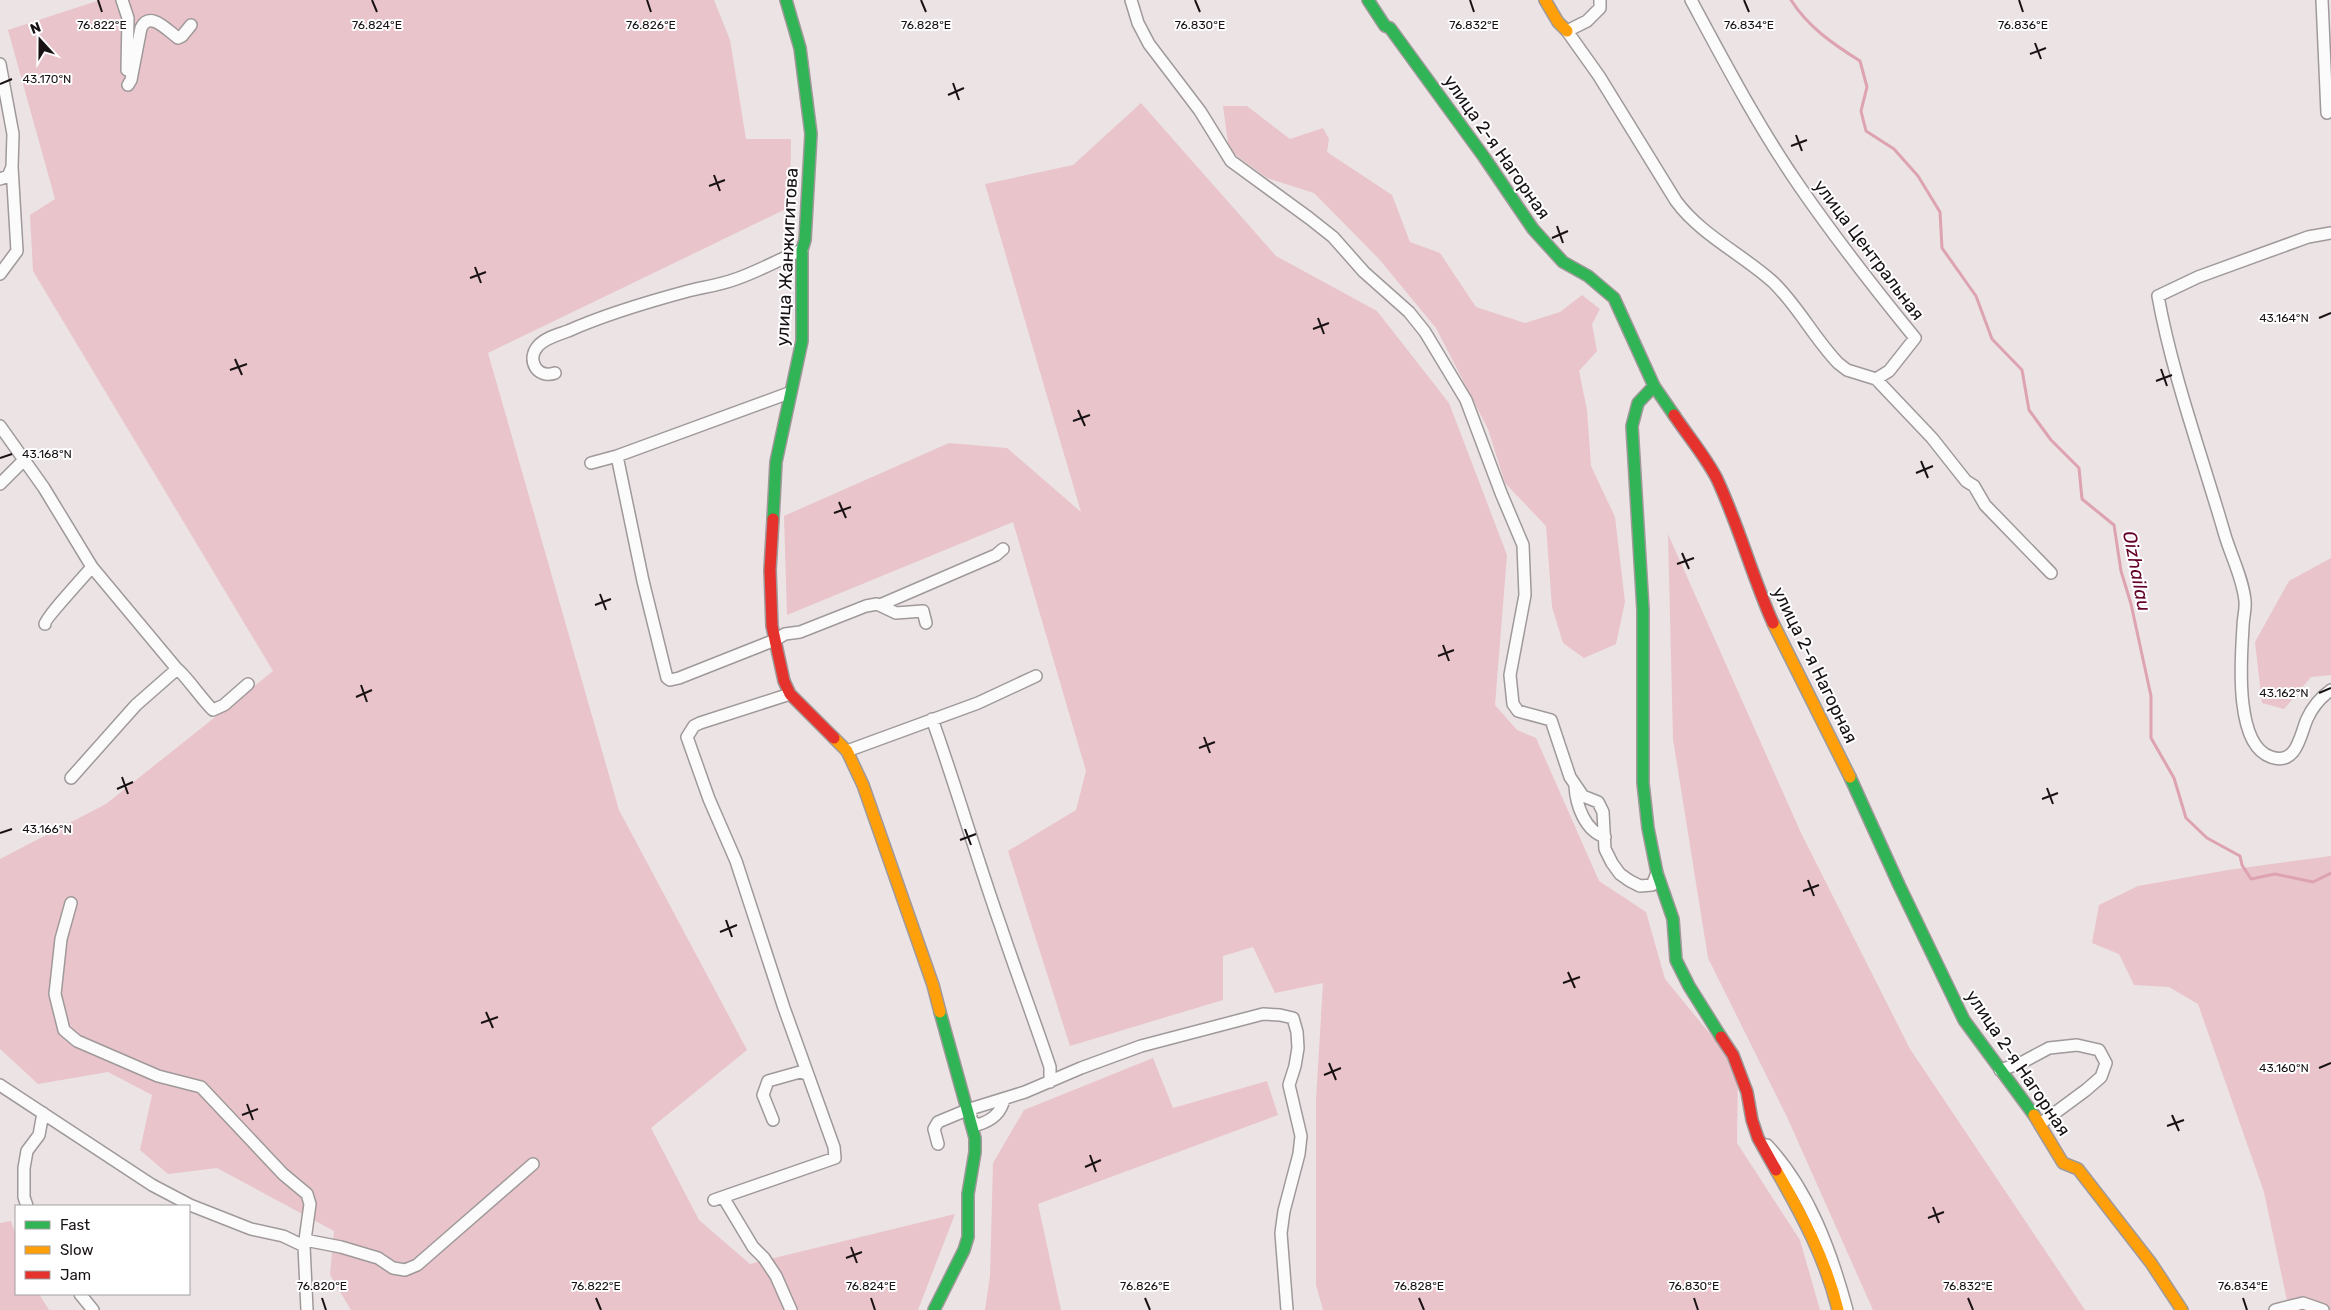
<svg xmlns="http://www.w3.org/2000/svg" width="2331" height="1310" font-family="Rubik,sans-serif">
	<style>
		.green { fill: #e9c4cb }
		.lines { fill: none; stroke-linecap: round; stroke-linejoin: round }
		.stream { stroke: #dda3b0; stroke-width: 3 }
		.street-casing { stroke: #9f999a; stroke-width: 14 }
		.fast-casing { stroke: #9f999a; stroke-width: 14 }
		.slow-casing { stroke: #9f999a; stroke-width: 14 }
		.jam-casing { stroke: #9f999a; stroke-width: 14 }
		.street { stroke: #fcfbfb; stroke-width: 11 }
		.fast { stroke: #30b455; stroke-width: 11 }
		.slow { stroke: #ff9f0a; stroke-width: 11 }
		.jam { stroke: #e5322d; stroke-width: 11 }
		.ticks { fill: none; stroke: #181214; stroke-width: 2 }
		.labels { text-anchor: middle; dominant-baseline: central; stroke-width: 4; stroke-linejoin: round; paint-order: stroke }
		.street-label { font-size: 18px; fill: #181214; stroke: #fff }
		.water-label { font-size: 19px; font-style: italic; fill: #65022b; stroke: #fff }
		.ticks-label { font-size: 12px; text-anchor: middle; fill: #181214; stroke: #fff; stroke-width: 4; stroke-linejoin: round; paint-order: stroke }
	</style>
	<rect width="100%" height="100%" fill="#ece3e5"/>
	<!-- green -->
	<path class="green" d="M100,0h614l16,40 16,99h45l-1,68 -302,146 131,457 128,240 -96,78 48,92 51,44 205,-50 -37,96h-567l-21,-35 4,-44 -117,-63 -49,6 -28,-24 12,-55 -44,-23 -70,12 -38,-35v-190l106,-55 167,-133 -240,-400 -3,-56 25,-16 -47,-169z
		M1141,103l135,153 101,55 72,92 58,152 -12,150 22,25 19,8 63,143 47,31 19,67 73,89 -1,75 63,97 20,70h-497l-7,-25v-185l7,-117 -48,10 -22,-46 -30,9v44l-153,46 -62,-195 68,-41 10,-39 -73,-249 -226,93 -3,-99 165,-73 58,5 74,64 -96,-328 88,-19z
		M1223,106h24l43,33 33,-11 6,11 -2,13 65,43 18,47 30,11 36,54 49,16 35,-11 22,-17 18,14 -8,15 5,27 -18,20 8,39 4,56 24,51 10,85 -9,42 -32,14 -21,-15 -11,-36 -6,-81 -41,-43 -17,-54 -52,-101 -57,-69 -65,-66 -47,-15 -38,-28z
		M1668,534l133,299 109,216 175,261h-212l-86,-193 -79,-159 -35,-219z
		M2331,558v117l-20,2 -27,32 -22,-6 -7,-61 34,-61z
		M2331,856v454h-42l-25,-118 -66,-188 -29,-17 -35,-2 -15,-31 -27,-11 7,-38 39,-19 90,-16z
		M1153,1058l20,50 94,-27 11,34 -240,89 23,106h-76l5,-34 3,-113 31,-53z
		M11,1221l5,15v58h23l10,16h-49v-87z"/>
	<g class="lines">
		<!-- stream -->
		<path class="stream" d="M1791,0c17,27 42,44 69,61l7,26 -6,24 5,20 28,18 24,27 22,36 2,36 34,48 16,43 30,31 7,40 22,30 28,28 3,31 32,26 7,46 10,33 20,92v42l23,40 12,40 21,20 33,18 2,9 9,14 24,-5 38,8 18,-9"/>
		<defs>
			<path id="street" d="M122,0l6,18 -1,52
				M1131,0l7,23 11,21 51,67 31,50 78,57 24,19 31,35 45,40 16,20 41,68 35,93 22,52 2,50 -15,80 3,29 5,7 33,9 19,57 13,19 15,6 5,10 2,37 7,14 8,11 10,7 10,5 12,-1 5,-12
				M1600,0v8l-13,13 -20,10 32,45 77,125c25,34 66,53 97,81 25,24 41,56 65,81l9,7 29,9 13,-8 26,-33c-40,-49 -79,-99 -115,-151 -41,-59 -75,-124 -109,-187
				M2322,0l5,113
				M0,64l13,70 -1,33 5,84 -17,23
				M128,85l3,-5 10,-52c9,-18 26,2 37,10l4,-2 9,-11
				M0,179l8,-3 4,-9
				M2331,233l-23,4 -110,40 -40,19c14,78 44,160 66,236 6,22 19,46 21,69 1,8 -2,17 -2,26 -2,31 -9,118 28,130 26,9 29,-22 36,-38 5,-11 14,-22 24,-29
				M555,373c-18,6 -29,-13 -17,-27 7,-8 19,-11 30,-15 38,-17 79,-29 120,-40 16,-4 32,-6 48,-12 23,-8 44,-20 66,-29
				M1876,379l56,59 34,43 8,5 11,19 66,68
				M789,393l-172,63 26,125 24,97 3,2 9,-2 96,-38 10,-6 15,-2 66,-26 11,-2 19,9 27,-2 3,12
				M0,426l44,62 48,79 85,102c6,3 27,33 36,41l11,-5 24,-21
				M591,463l26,-7
				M0,484l25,-25
				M880,605l116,-50 7,-6
				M45,624c0,-5 40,-49 47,-57
				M932,719c24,67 44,137 68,205 16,48 34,95 50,143v15
				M847,751l131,-48 58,-27
				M71,778l65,-73 41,-36
				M1575,786c1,19 10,45 30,51
				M71,903l-10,36 -6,55 9,36 13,11 81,35 43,11 82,87 24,20 3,10 -5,36
				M2000,1070l21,-7 28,-15 28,-3 22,5 7,13 -5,14 -15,13 -46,34
				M0,1085l152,100 38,20 61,24 32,7 21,10 1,-6 36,7 37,11 15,10 12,2 12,-5 116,-101
				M971,1115l-1,4 7,6c14,-4 24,-11 27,-26
				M773,1120l-10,-25 5,-14 32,-9 7,2
				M938,1144l-4,-15 4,-7 29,-12 58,-18 56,-24 60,-22 122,-32 17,1 13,3 4,14 1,16 -3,18 -6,19 12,51 -2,18 -15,57 -3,22 6,77
				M1767,1145c42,45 64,106 80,165
				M723,1197l30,50 11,11 12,18 15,34
				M714,1200l121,-42 -1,-11 -50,-139 -48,-147 -27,-62 -22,-62 7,-11 6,-3 90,-29
				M27,1206l-3,-9v-29l3,-17 12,-16 4,-22
				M304,1246l3,64
				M80,1294l13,16
				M2275,1310l28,-7 20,7"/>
			<path id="fast" d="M1368,0l17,26 5,2 94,129 49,72 30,33 25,14 26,22 40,88 20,29
				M1654,386l-16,17 -6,23 11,184v173l5,45 9,45 16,46 3,41 13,26 32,51
				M773,519l3,-57 26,-121v-91l3,-10 6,-106 -11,-86 -14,-48
				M1850,777l49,108 65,135 70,95
				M934,1310l30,-60 4,-13v-43l7,-42v-14l-35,-126"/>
			<path id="slow" d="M1545,0l13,22 9,9
				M1773,623l77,154
				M834,738l13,13 16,34 70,200 7,27
				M2034,1115l29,48 15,6 73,94 31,47
				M1776,1170c26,45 50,90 62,140"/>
			<path id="jam" d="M1674,415c14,21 32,42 43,64 22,47 35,97 56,144
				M773,519l-3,51 2,56 12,55 6,13 44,44
				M1721,1037l12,18 14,37 5,28 6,18 18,32"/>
		</defs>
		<!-- street casing -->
		<use href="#street" class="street-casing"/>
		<!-- fast casing -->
		<use href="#fast" class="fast-casing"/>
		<!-- slow casing -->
		<use href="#slow" class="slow-casing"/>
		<!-- jam casing -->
		<use href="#jam" class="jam-casing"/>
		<!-- street -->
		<use href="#street" class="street"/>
		<!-- fast -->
		<use href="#fast" class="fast"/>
		<!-- slow -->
		<use href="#slow" class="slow"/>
		<!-- jam -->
		<use href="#jam" class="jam"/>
	</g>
	<!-- ticks -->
	<path class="ticks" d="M98,0l4,12M372,0l5,12M647,0l4,12M921,0l5,12M1195,0l5,12M1470,0l4,12M1744,0l5,12M2019,0l4,12M2035,43l6,16M2030,54l16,-6M953,83l6,17M0,84l12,-5M948,95l16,-7M1796,135l6,16M1791,146l16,-6M714,175l6,16M709,186l16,-6M1557,226l6,17M1552,238l16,-7M475,267l6,16M470,278l16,-6M1318,318l6,16M2319,318l12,-5M1313,329l16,-6M235,359l7,16M2161,369l6,17M230,370l17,-6M2156,381l16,-6M1078,410l7,16M1073,421l17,-6M0,458l12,-4M1921,461l7,17M1916,473l17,-7M839,502l7,16M834,513l17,-6M1682,553l7,16M1677,564l17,-6M600,594l6,16M595,605l16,-6M1443,645l6,16M1438,656l16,-6M361,685l6,17M2319,693l12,-5M356,697l16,-7M1204,737l6,16M1199,748l16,-6M122,777l6,17M2047,788l6,16M117,789l16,-7M2042,799l16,-6M965,829l6,16M0,833l12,-4M960,840l16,-6M1808,880l6,16M1803,891l16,-6M726,920l6,17M720,932l17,-7M1568,972l7,16M1563,983l17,-6M486,1012l7,16M481,1023l17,-6M1329,1063l7,17M2319,1068l12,-5M1324,1075l17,-7M247,1104l6,16M242,1115l16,-6M2172,1115l7,16M2167,1126l17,-6M1090,1155l6,17M1085,1167l16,-7M1933,1207l6,16M1928,1218l16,-6M851,1247l6,16M846,1258l16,-6M322,1298l4,12M596,1298l5,12M871,1298l4,12M1145,1298l5,12M1419,1298l5,12M1694,1298l4,12M1968,1298l5,12M2243,1298l4,12"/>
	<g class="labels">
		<!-- street labels -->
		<g class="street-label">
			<text transform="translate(1497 147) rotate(55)">улица 2-я Нагорная</text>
			<text transform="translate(1869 250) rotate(53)">улица Центральная</text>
			<text transform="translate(787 257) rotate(-87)">улица Жанжигитова</text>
			<text transform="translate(1815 665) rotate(64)">улица 2-я Нагорная</text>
			<text transform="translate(2018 1063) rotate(56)">улица 2-я Нагорная</text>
		</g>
		<!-- water labels -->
		<g class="water-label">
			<text transform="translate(2137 571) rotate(79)">Oizhailau</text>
		</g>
	</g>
	<g class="ticks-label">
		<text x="102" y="29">76.822°E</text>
		<text x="377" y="29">76.824°E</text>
		<text x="651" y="29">76.826°E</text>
		<text x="926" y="29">76.828°E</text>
		<text x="1200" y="29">76.830°E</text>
		<text x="1474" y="29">76.832°E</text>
		<text x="1749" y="29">76.834°E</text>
		<text x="2023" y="29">76.836°E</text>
		<text x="47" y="83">43.170°N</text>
		<text x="2284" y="322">43.164°N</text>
		<text x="47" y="458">43.168°N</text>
		<text x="2284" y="697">43.162°N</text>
		<text x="47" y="833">43.166°N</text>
		<text x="2284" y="1072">43.160°N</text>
		<text x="322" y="1290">76.820°E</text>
		<text x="596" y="1290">76.822°E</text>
		<text x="871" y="1290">76.824°E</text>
		<text x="1145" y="1290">76.826°E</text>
		<text x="1419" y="1290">76.828°E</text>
		<text x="1694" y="1290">76.830°E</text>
		<text x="1968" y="1290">76.832°E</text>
		<text x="2243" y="1290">76.834°E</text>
	</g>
	<!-- legend -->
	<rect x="15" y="1205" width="175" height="90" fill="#ffffff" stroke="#a3a0a1"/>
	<rect x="25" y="1221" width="25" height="8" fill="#30b455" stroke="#a3a0a1"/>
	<text x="60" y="1230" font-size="15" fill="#181214">Fast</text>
	<rect x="25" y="1246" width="25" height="8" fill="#ff9f0a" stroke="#a3a0a1"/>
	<text x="60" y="1255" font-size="15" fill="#181214">Slow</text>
	<rect x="25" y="1271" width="25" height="8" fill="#e5322d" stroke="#a3a0a1"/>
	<text x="60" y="1280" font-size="15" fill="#181214">Jam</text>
	<!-- north arrow -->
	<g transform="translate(40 40) rotate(339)" stroke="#ffffff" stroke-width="4" paint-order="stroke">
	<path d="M0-4L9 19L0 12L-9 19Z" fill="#181214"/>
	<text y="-8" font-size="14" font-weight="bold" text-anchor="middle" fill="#181214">N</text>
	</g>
</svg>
